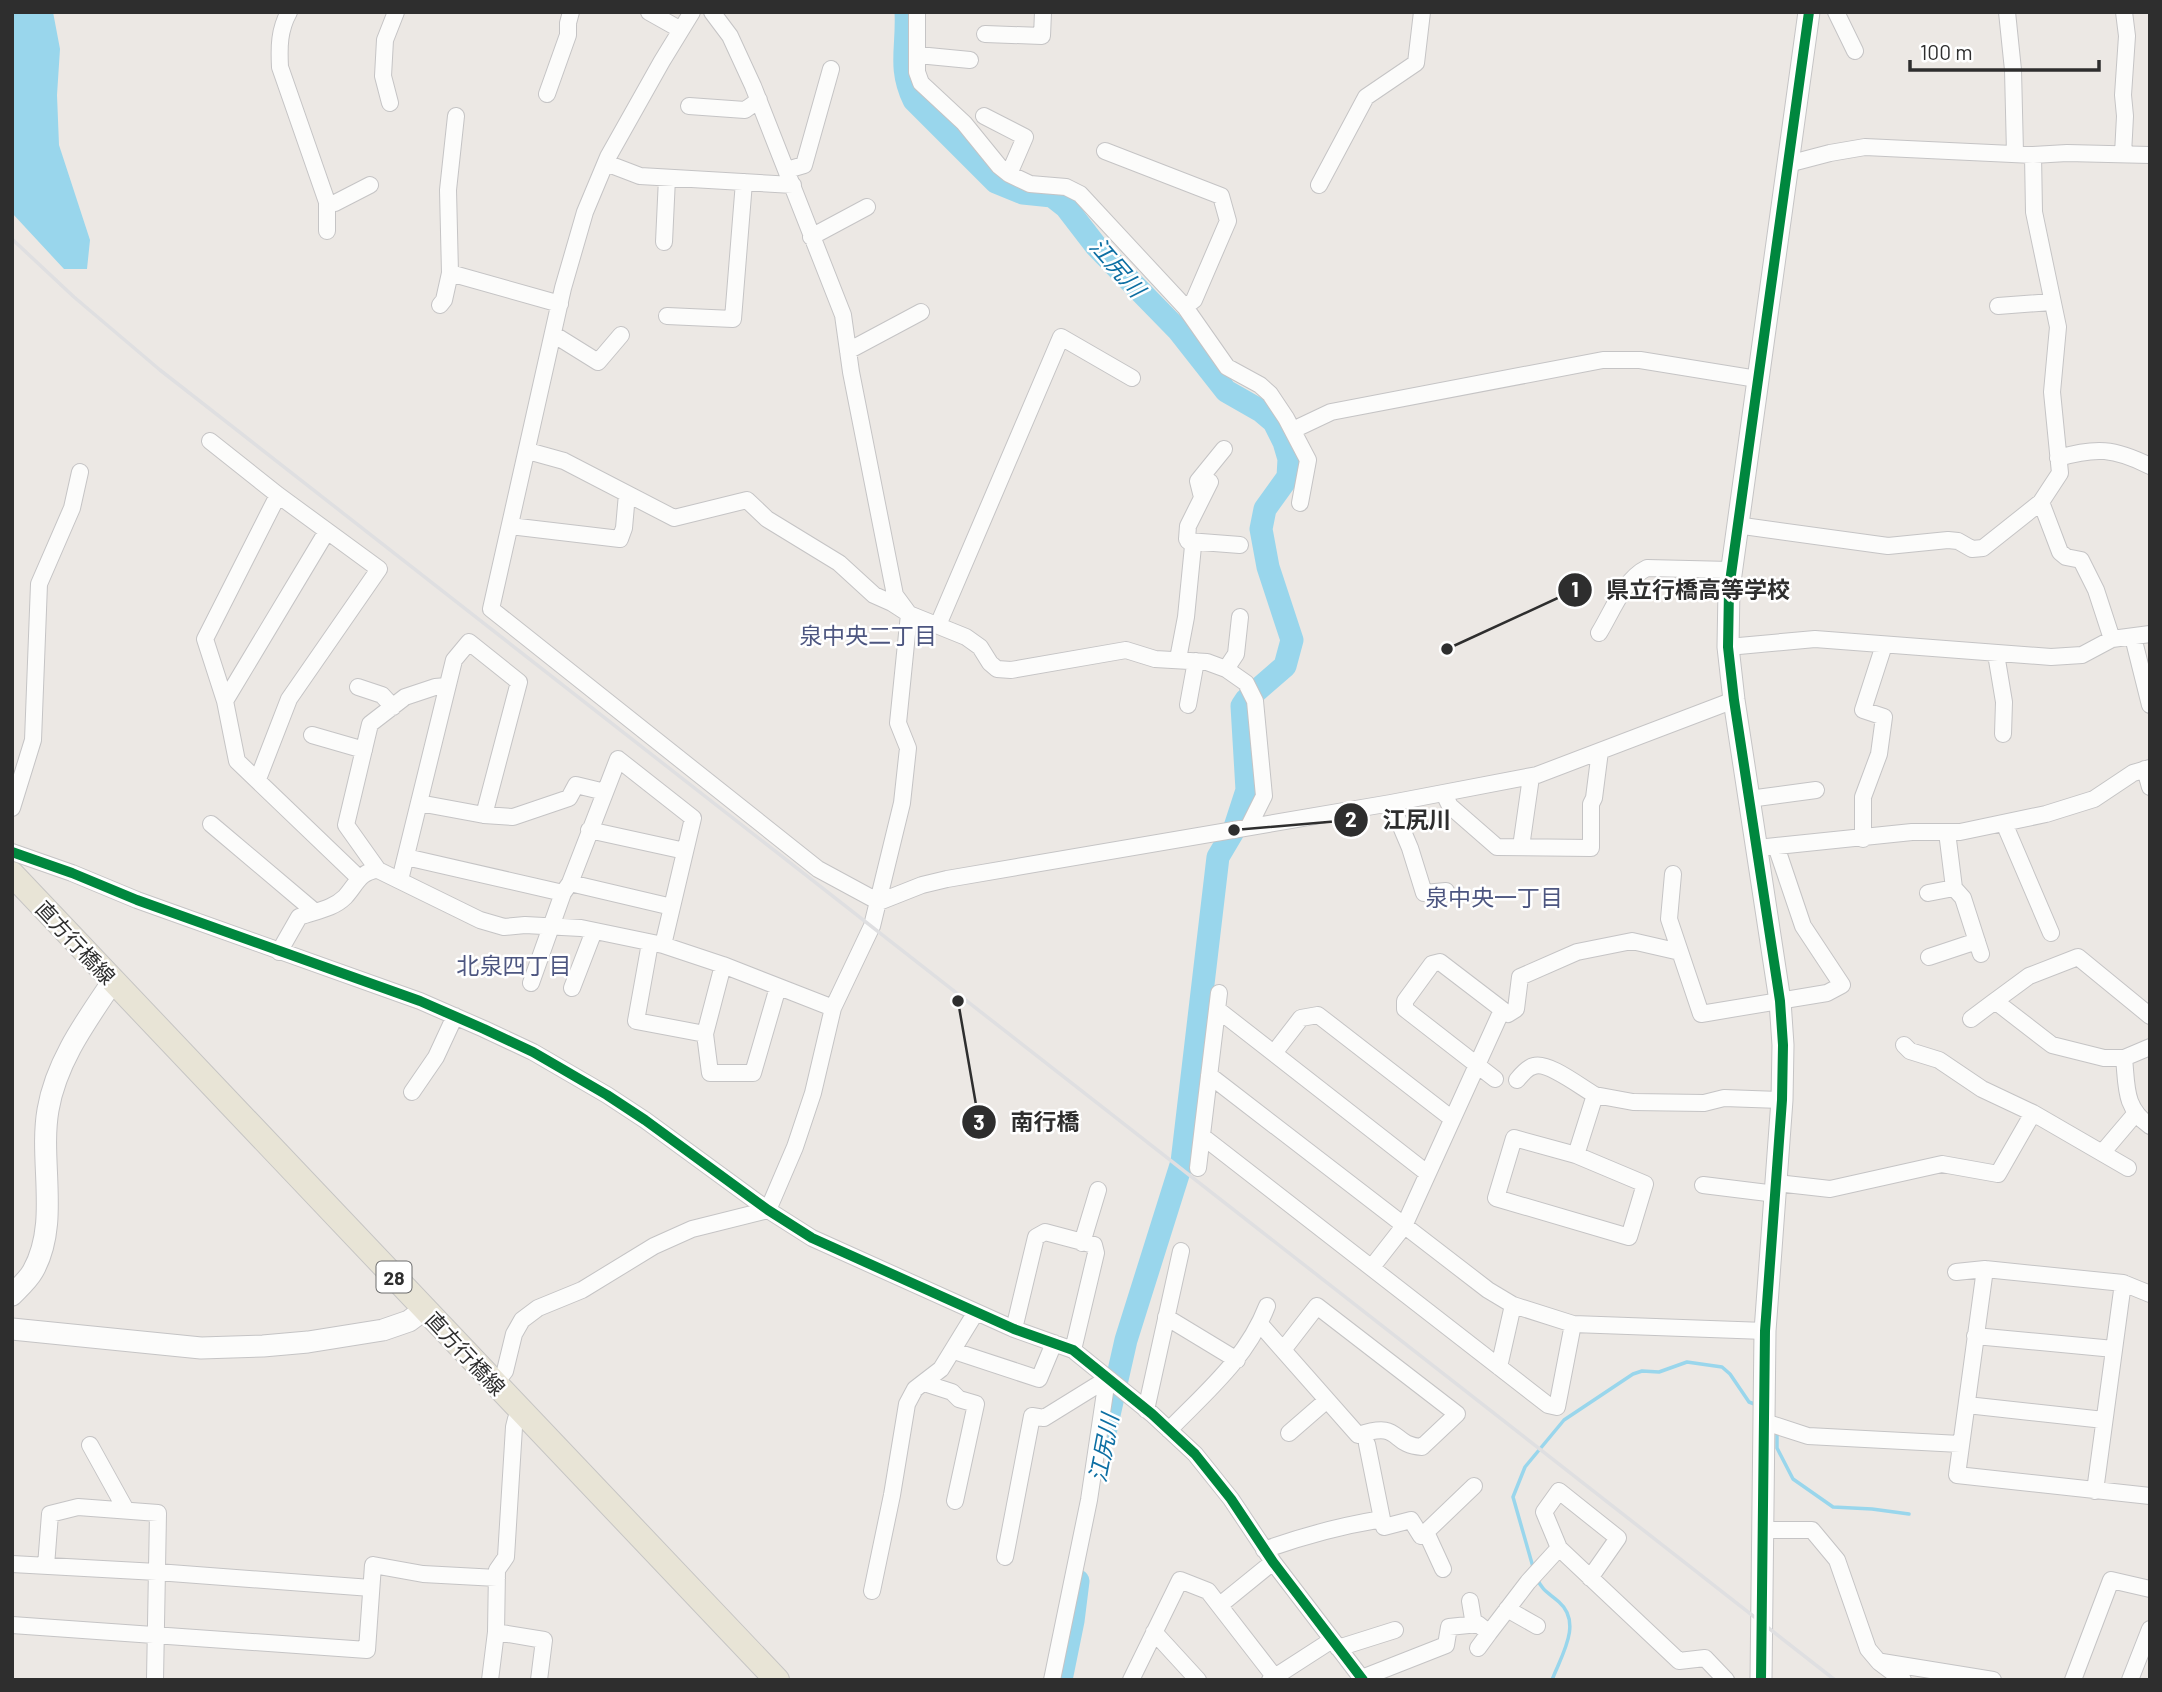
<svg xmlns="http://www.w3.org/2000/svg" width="2162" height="1692" font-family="Barlow,'Noto Sans JP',sans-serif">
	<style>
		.water { fill: #99d6ec }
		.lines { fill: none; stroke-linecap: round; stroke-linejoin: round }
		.stream { stroke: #99d6ec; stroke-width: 3.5 }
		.river { stroke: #99d6ec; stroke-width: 23 }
		.street-casing { stroke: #c5c4c5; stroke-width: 18 }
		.secondary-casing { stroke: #c5c4c5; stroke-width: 23 }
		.primary-casing { stroke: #c6c5c4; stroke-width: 26 }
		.street { stroke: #fcfcfb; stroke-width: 16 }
		.secondary { stroke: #fcfcfb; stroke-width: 21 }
		.primary { stroke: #e8e4d6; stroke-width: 24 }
		.rail { stroke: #dfdfe1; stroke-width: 3.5 }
		.cycleway-casing { stroke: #fff; stroke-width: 15 }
		.cycleway { stroke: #00873e; stroke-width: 10 }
		.labels { text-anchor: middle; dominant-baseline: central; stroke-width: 5; stroke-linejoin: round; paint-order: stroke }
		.shield { fill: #fff; stroke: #6d6d6d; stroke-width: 2 }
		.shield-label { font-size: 19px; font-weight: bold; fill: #2e2e2e }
		.street-label { font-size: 21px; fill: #2e2e2e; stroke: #fff }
		.water-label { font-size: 23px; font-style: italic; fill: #0d6fa3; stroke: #fff }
		.neighbourhood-label { font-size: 23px; fill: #4d5680; stroke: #fff }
		.leader { fill: none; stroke: #2e2e2e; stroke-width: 2.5 }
		.callout-dot { fill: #2e2e2e; stroke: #fff; stroke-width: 2.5 }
		.mark-label { font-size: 21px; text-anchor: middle; font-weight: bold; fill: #fff }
		.callout-label { font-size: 23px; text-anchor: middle; font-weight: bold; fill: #2e2e2e; stroke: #fff; stroke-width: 5; stroke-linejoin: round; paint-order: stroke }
	</style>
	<rect width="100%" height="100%" fill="#ece8e4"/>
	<!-- water -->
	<path class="water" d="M12,12h41l7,37 -3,46 2,50 31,95 -3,29h-23l-52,-56z"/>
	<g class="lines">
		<!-- stream -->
		<path class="stream" d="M1777,1432v16l16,31 40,28 39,2 37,5
			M1533,1567l-20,-70 12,-30 39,-47 69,-46 9,-3 17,1 28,-10 35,5 8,7 19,28 8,3
			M1537,1578c5,13 12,15 22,24 24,21 2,54 -7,78"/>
		<!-- river -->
		<path class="river" d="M906,12c2,35 -8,55 8,88l82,82 27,11 29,3 14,11 30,39 82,84 48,61 35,20 13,11 10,20 5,17 -1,18 -23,32 -4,20 7,38 24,73 -7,26 -39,34 -4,6 5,84 -13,40 -16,27 -36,305 -56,178 -22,97
			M1061,1680l12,-59 5,-40"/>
		<defs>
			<path id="street" d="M289,12c-10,18 -10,35 -9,55l47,135v29
				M649,12l32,18
				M692,12l-30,49 -54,96 -23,55 -22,76 -72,321 327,260 61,33
				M712,12l18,24 23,50 90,229 8,57 44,223 14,19 -11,109 10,25 -6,55 -30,123 -39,82 -20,85 -18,54 -27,63
				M917,12v60l4,11 43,40 35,43 10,8 21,10 36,3 14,7 105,113
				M1836,12l19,39
				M2007,12l6,58 2,83
				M985,34l57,2 1,-24
				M918,55l52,5
				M547,94l21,-59v-12l3,-11
				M390,103l-7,-27 2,-36 11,-28
				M689,106l56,4 14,-10
				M984,116l41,21 -16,37
				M1105,151l116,45 7,25 -34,79 -9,7 42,60 33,18 10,9 16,24 22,42 -8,43
				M2123,154l2,-38 -2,-21 4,-59 -3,-24
				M606,163l34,13 153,9
				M1788,164l42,-11 35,-6 168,8 34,-2 83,2
				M787,170l17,-5 27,-96
				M1319,185l47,-88 50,-34 6,-51
				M327,202l8,1 35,-18
				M811,237l56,-30
				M664,242l3,-64
				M450,273l-2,-83 8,-74
				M440,305l4,-5 6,-27 110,31
				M1998,306l54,-4
				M667,316l66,3 11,-137
				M553,334l45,28 23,-27
				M848,351l73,-39
				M1293,430l38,-18 272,-52h37l117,19
				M210,441l68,54 101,74 -90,130 -31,80
				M528,451l36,10 110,57 73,-18 20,19 72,44 35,32 18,8 17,11 57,23 14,10 10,16 7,6 14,1 115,-20 29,9 52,3 19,7 20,14 9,18 9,95 -15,30
				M2058,458c38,-11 56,-10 92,8
				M278,495l-73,144 20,62 12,60 122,117
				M1202,497l-4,-16 26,-32
				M2041,502l19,50 6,5 15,3 15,30 16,49
				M1736,525l152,21 60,-6 10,1 14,8 11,-1 58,-46 19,-29 -8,-81 6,-65 -24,-115 -1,-57
				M510,526l110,13 4,-11 3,-34
				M1188,541l52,4
				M938,625l123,-288 71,41
				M1599,633c13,-21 25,-54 48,-65l84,2
				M2133,637l17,68
				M1728,647l87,-8 236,18 31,-2 30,-16 38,-5
				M1996,654l8,48 -1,32
				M1178,659l8,-42 7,-71 -6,-7 1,-13 22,-44
				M1226,669l10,-15 4,-37
				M358,687l24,8 11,12
				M225,701l102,-170
				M1188,705l8,-44
				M312,735l52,15
				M2145,769l5,18
				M1444,794l6,12 47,41 94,1v-44l3,-6 6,-47
				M1749,799l67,-9
				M419,803l65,12
				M1391,803l19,45 14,45 22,-2
				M12,808l21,-68 6,-156 33,-76 8,-36
				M2004,823l47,110
				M211,824l103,87
				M589,830l96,21
				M1947,832l7,56 9,10 18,56
				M1863,839v-42l16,-43 5,-37 -21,-7 21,-65
				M1521,847l10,-70
				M1767,847l145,-15h48l86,-18 48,-15 39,-26 17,-5
				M12,852l60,21 65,27 283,101 64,28 49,23 74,43 38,25 123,90 44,28 202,91 59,21 79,64 43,40 36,45 42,63 90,118
				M406,857l157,36
				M378,870l-32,-45 24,-101 35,-27 30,-10 12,-1
				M1673,874l-4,45 32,95 126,-21 15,-8 -39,-59 -27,-80
				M400,880l54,-220 15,-18 50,40 -35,133 29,2 56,-19 7,-13 29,7
				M570,883l102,24
				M1928,893l26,-5
				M879,902l43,-17 25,-6 444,-76 146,-28 197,-75
				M650,943l-14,78 69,13
				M279,952l20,-35c16,-6 34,-8 46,-20 11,-12 15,-26 33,-27l102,50 24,7 21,-2 56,3 82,17 60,20 110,43
				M1929,957l48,-16
				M723,965l-18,69 5,39h43l25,-86
				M531,983l32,-90 7,-10 48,-124 75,59 -30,127
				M572,988l22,-57
				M1217,1009l210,164
				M2150,1016l-72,-59 -49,19 -34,25 57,44 52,13h20c3,29 0,50 26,68
				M1971,1019l24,-18
				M1904,1045l6,6 29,9 43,29 51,24
				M1274,1053l27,-35 17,-3 133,103
				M2124,1058l26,-11
				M1209,1075l279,215 25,15 60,19 192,7
				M1495,1079l-90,-70v-8l27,-37 8,-2 68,52 8,-5 4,-32 57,-25 55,-11 48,11
				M1517,1080c4,-5 11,-13 17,-14 14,-5 48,22 61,29
				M412,1092l24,-35 19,-41
				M1202,1136l346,269 9,2 16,-83
				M1514,1138l62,17 69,29 -16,53 -133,-39z
				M2102,1153l34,-40
				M1576,1155l19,-60 38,7 71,1 20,-5 58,2
				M1198,1168l21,-175
				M1777,1183l53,6 112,-25 56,10 35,-61 95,55
				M1703,1185l73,9
				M1082,1243l16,-53
				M1372,1267l32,-41 98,-216
				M1985,1269l-28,206 193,21
				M1956,1272l29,-3 138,14 27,11
				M1166,1317l71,43
				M1260,1324l98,111c45,-15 31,10 64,12l35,-33 -140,-108 -34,44
				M1014,1329l22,-92 9,-5 49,13 2,8 -23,97
				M1975,1336l139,13
				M954,1351l85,28 15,-36
				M1499,1367l14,-62
				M924,1383l28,9 7,7 17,5 -21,97
				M495,1384l10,-13 9,-37 8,-14 16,-12 44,-18 72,-44 38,-17 76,-19
				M1967,1405l137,15
				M1146,1410l35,-159
				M1762,1421l46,15 152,8
				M1169,1430c38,-39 78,-72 98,-124
				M1289,1433l38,-33
				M1367,1444l15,75
				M90,1445l36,65
				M2095,1491l28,-208
				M1762,1530h50l25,30 31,89 11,13 24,18
				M1426,1532l48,-46
				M1559,1548l-15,-36 15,-21 59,47 -28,40
				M1264,1550c41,-15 76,-24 118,-31l2,8 27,-7 10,16 5,-4 17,37
				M1005,1557l27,-141 12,2 63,-39
				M12,1564l145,8 214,16
				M46,1566l4,-52 28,-7 80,6 -3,167
				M872,1591l20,-96 15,-91 8,-15 26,-20 35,-57
				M1470,1601l4,24
				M1220,1605l53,-43
				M1507,1609l30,17
				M12,1625l355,25 6,-85 50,9 74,4
				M496,1632l48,8 -5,40
				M1154,1632l44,48
				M1338,1648l57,-18
				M1478,1648l11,-15
				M1882,1662l111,18
				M1362,1678l84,-33 3,-18 29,-3 11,9 39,-51 31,-34 120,113 26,-3 21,22
				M490,1680l6,-48 1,-62 9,-13 8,-130 2,-8 6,-7
				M1052,1680l37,-180 18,-121
				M1131,1680l49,-100 28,11 69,89
				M1270,1680l62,-40
				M2073,1680l38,-100 39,9
				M2130,1680l20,-51"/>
			<path id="secondary" d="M12,1295c7,-7 16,-15 21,-24 27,-48 6,-109 15,-161 8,-48 38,-89 65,-129
				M12,1329l189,19 62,-2 45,-4 75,-12 26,-9 16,-12
				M1761,1680l4,-349 17,-231 1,-55 -3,-44 -46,-301 -6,-53 1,-58 80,-577"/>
			<path id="primary" d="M12,874l765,806"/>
		</defs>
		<!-- street casing -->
		<use href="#street" class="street-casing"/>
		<!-- secondary casing -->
		<use href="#secondary" class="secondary-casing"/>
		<!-- primary casing -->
		<use href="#primary" class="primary-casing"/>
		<!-- street -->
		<use href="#street" class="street"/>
		<!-- secondary -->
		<use href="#secondary" class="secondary"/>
		<!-- primary -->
		<use href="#primary" class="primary"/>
		<!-- rail -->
		<path class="rail" d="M12,239l62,58 86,73 1675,1310"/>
		<defs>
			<path id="cycleway" d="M12,852l60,21 65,27 283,101 64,28 49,23 74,43 38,25 123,90 44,28 202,91 59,21 79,64 43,40 36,45 42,63 90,118
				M1761,1680l4,-349 17,-231 1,-55 -3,-44 -46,-301 -6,-53 1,-58 80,-577"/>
		</defs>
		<!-- cycleway casing -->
		<use href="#cycleway" class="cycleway-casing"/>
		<!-- cycleway -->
		<use href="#cycleway" class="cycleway"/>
	</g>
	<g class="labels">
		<!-- shield labels -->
		<rect class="shield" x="376.5" y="1261.5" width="35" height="31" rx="5"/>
		<g class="shield-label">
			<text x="394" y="1277">28</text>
		</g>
		<!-- street labels -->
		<g class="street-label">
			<text transform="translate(76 942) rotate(47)">直方行橋線</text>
			<text transform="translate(466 1353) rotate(47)">直方行橋線</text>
		</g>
		<!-- water labels -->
		<g class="water-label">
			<text transform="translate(1118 267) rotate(49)">江尻川</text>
			<text transform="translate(1103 1448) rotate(-79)">江尻川</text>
		</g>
		<!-- neighbourhood labels -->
		<g class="neighbourhood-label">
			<text x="868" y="635">泉中央二丁目</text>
			<text x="1494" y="897">泉中央一丁目</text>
			<text x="514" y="965">北泉四丁目</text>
		</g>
	</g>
	<!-- callouts -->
	<path class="leader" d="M1447 649L1575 590M1234 830L1351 820M958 1001L979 1122"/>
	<g class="callout-dot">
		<circle cx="1447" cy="649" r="7"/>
		<circle cx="1234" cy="830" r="7"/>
		<circle cx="958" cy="1001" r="7"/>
		<circle cx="1575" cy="590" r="18"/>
		<circle cx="1351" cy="820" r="18"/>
		<circle cx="979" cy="1122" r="18"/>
	</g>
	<g class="mark-label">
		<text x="1575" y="597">1</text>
		<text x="1351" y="827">2</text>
		<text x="979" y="1130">3</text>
	</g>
	<g class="callout-label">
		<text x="1698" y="598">県立行橋高等学校</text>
		<text x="1417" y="828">江尻川</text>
		<text x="1045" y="1130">南行橋</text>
	</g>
	<!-- border -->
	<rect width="2162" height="1692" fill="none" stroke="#2e2e2e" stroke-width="28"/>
	<!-- scale -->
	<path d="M1910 60v10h189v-10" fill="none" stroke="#2e2e2e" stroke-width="3.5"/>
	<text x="1920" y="60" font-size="21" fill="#2e2e2e" stroke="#ffffff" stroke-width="5" paint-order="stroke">100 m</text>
</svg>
